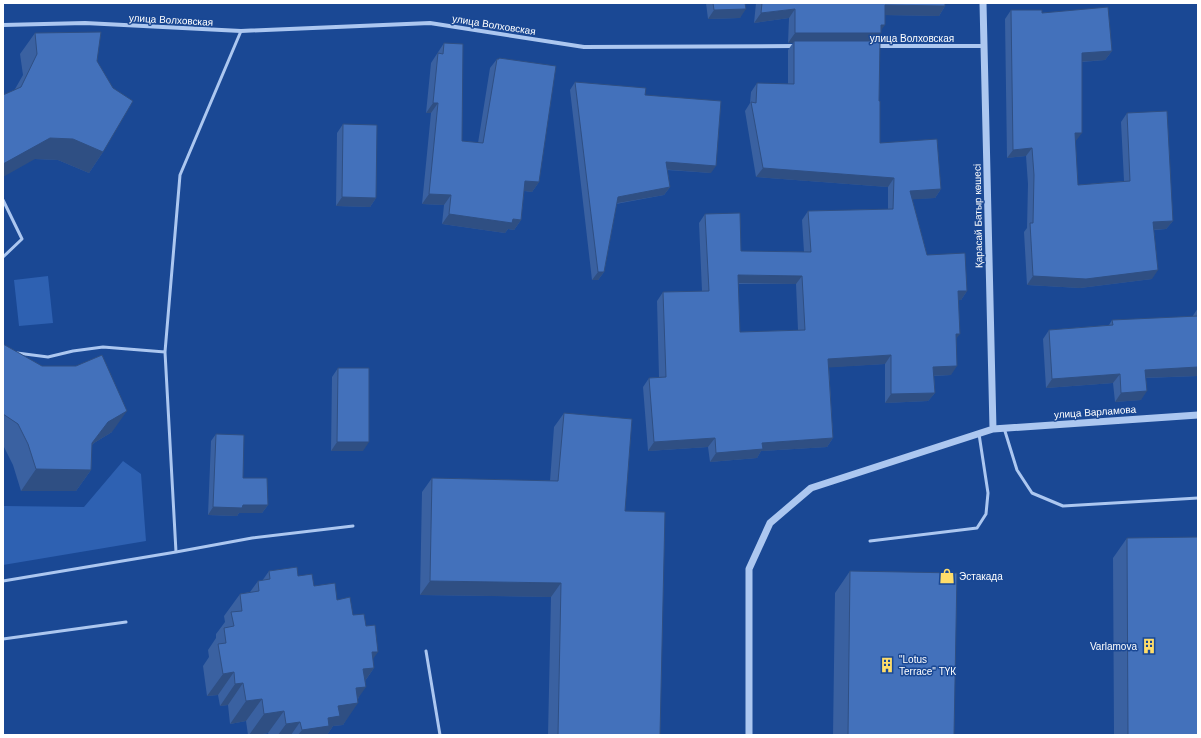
<svg xmlns="http://www.w3.org/2000/svg" width="1201" height="738" font-family="Arial,sans-serif">
	<style>
		.green { fill: #2e61b2 }
		.lines { fill: none; stroke-linecap: round; stroke-linejoin: round }
		.service { stroke: #acc7f0; stroke-width: 3 }
		.minor { stroke: #acc7f0; stroke-width: 4 }
		.tertiary { stroke: #acc7f0; stroke-width: 7 }
		.wall { fill: #3a61a1; fill-rule: evenodd }
		.shaded-wall { fill: #2f4f83 }
		.building { fill: #4371bb; stroke: #2f4f83; fill-rule: evenodd }
		.labels { text-anchor: middle; dominant-baseline: central; stroke-width: 3; stroke-linejoin: round; paint-order: stroke }
		.street-label { font-size: 10px; fill: #fff; stroke: #1a4894 }
		.poi-label { font-size: 10px; fill: #fff; stroke: #1a4894; text-anchor: start }
	</style>
	<rect width="100%" height="100%" fill="#1a4894"/>
	<!-- green -->
	<path class="green" d="M48,276l5,47 -34,3 -5,-46z
		M123,461l18,13 5,67 -143,24v-62l1,3 80,1z"/>
	<g class="lines">
		<!-- service -->
		<path class="service" d="M3,200l19,39 -19,18
			M165,352l15,-177 61,-144
			M17,353l31,4 25,-6 30,-4 62,5 11,200
			M1004,428l13,42 15,23 31,13 135,-8
			M870,541l107,-13 9,-14 2,-21 -9,-59
			M3,581l173,-29 76,-14 101,-12
			M3,639l123,-17
			M426,651l14,84"/>
		<!-- minor -->
		<path class="minor" d="M3,25l82,-2 156,8 189,-8 154,24 211,-1
			M876,46h107"/>
		<!-- tertiary -->
		<path class="tertiary" d="M983,3l10,426
			M749,735v-166l21,-46 41,-35 182,-59 205,-14"/>
	</g>
	<!-- wall -->
	<path class="wall" d="M706,3h39l-5,15 -32,1z
		M756,3h189v3l-6,10 -54,-1 -4,16 -6,10 4,60 1,42 61,46 -6,9 -23,1 15,56 40,36 -6,9h-2l-3,39 -5,36 -17,1 1,17 -7,8 -43,2v-39l-56,3 4,71 -6,9 -66,4 -4,7 -47,4 -2,-15 -60,4 -5,-64 6,-9 10,-1 -2,-76 6,-9 39,-1 -3,-68 6,-9 36,37 63,1 -2,-32 6,-9 80,-2v-22l-132,-10 -11,-66 5,-8 1,-11 6,-9 31,1v-34l5,-7h-5l1,-25 -35,5zM738,284h58l2,46 -58,2z
		M1011,10l31,3 70,38 -7,9 -23,2 -7,80 3,43 46,-4 -3,-59 6,-9 46,108 -7,8 -12,1 -2,49 -72,9 -53,-3 -3,-53 3,-4 1,-44 -2,-28 -19,2 -2,-139z
		M35,33l62,28 6,91 -14,21 -31,-13 -23,-1 -20,-70 8,-14 -3,-21z
		M444,43l18,98 16,2 12,-75 7,-9h2v-1l40,124 -7,10 -8,-1 -3,29 -7,10 -6,-1 -3,4 -63,-9 2,-19 -22,-1 9,-91h-5l5,-50z
		M575,82l70,13 66,78 -44,-3 3,17 -6,8 -48,9 -12,68 -6,8h-6l-22,-190z
		M343,124l33,74 -6,9 -34,-1 1,-73z
		M1198,308v68l-52,2 -5,22 -26,2 -2,-19 -67,5 -3,-49 6,-9 60,-5 3,-5 80,-3z
		M3,344l109,88 -18,11 -2,2 -1,25 -15,21h-55l-8,-26 -10,-20z
		M338,368l25,83h-32l1,-74z
		M564,413l61,98 35,224h-112l3,-138 -131,-2 2,-103 10,-14 118,3 4,-54z
		M216,434l27,44 25,27 -6,8h-23l-2,3 -29,-1 3,-74z
		M1127,538l71,197h-84l-1,-177z
		M269,571l29,5 16,10 23,14 16,15 13,11 8,42 -9,13 -7,18 -15,26 -10,1 -6,9h-58l-1,-2 -11,2h-9l-2,-14 -16,3 -2,-19 -8,1 -2,-11 -11,1 -4,-30 6,-9 -1,-7 8,-12v-4l9,-12 -1,-6 16,-22 10,-2 8,-11h4z
		M850,571l104,164h-121l2,-142z"/>
	<!-- shaded-wall -->
	<path class="shaded-wall" d="M885,5l60,1 -6,10 -60,-1z
		M746,9l-6,9 -32,1 6,-9z
		M795,9l-6,9 -35,5 7,-10z
		M881,25h4l-6,8h2l-7,10 -80,-2 -1,2h-5l7,-10z
		M1112,51l-7,9 -29,2 6,-9z
		M433,103h5l-7,10h-5z
		M1075,133h7l-7,9z
		M50,138l23,1 30,13 -14,21 -31,-13 -23,-1 -32,18v-13z
		M1032,148l-6,8 -19,2 6,-8z
		M666,162l50,4 -5,7 -51,-4z
		M763,168l131,10 -6,9 -132,-10z
		M525,181l14,1 -7,10 -13,-2z
		M670,187l-6,8 -52,9 6,-7z
		M941,189l-6,9 -31,2 6,-9z
		M429,194l22,1 -7,10 -22,-1z
		M342,197l34,1 -6,9 -34,-1z
		M449,214l64,5 8,1 -7,10 -6,-1 -3,4 -63,-9z
		M1173,221l-7,8 -19,1 6,-8z
		M1158,270l-6,9 -72,9 -53,-3 6,-9z
		M598,272h6l-6,8h-6z
		M738,275l64,1 -6,8 -64,-1z
		M958,291h9l-6,9h-9z
		M956,334h4l-7,9z
		M891,355l-6,9 -63,4 6,-9z
		M957,366l-6,9 -24,1 6,-9z
		M1198,367v9l-59,2 6,-8z
		M1120,374l-7,9 -67,5 6,-9z
		M1147,391l-6,9 -26,2 6,-9z
		M935,393l-7,8 -43,2 6,-9z
		M127,411l-15,21 -18,11 -17,21 15,-21 16,-21z
		M715,438l-7,9 -60,4 6,-9z
		M833,438l-6,9 -66,4 -4,7 -47,4 6,-9 46,-10z
		M337,442h32l-6,9h-32z
		M36,469l55,1 -15,21h-55z
		M243,505h25l-6,8h-23l-2,3 -29,-1 5,-8z
		M430,581l131,2 -10,14 -131,-2z
		M372,652h6l-12,17 8,-1 -14,20 6,-1 -12,17 4,-1 -15,22 -10,1 -6,9h-29l4,-5 26,-12 20,-27z
		M234,672l-16,23 -11,1 16,-22z
		M243,683l-15,22 -8,1 15,-22z
		M262,699l-16,22 -16,3 16,-23z
		M284,711l-16,22 -11,2h-8l15,-21z
		M300,722l-9,13h-13l8,-11z"/>
	<!-- building -->
	<path class="building" d="M713,3h32l1,6 -32,1z
		M762,3h183v3l-60,-1v20h-4v8h-86v-24l-34,4z
		M1108,7l4,44 -30,2v80h-7l3,52 52,-4 -3,-68 40,-2 6,110 -20,1 5,48 -72,9 -53,-3 -3,-53h3l1,-48 -2,-27 -19,2 -2,-140h31v3z
		M101,32l-4,29 16,27 20,13 -30,51 -30,-13 -23,-1 -47,26v-69l18,-8 16,-33 -2,-21z
		M794,41h86l-1,60h1v42l57,-4 4,50 -31,2 17,64 38,-2 2,38h-9l2,43h-4l1,32 -24,1 2,26 -44,1v-39l-63,4 5,79 -71,5 1,6 -47,4 -1,-15 -61,4 -5,-64 17,-1 -3,-85 46,-1 -4,-77 35,-1 1,38 70,1 -3,-41 85,-2 1,-31 -131,-10 -12,-66 5,1 1,-20 37,1zM738,275l64,1 3,54 -65,2z
		M444,43l19,1 -1,97 21,2 14,-84h2v-1l57,8 -17,116 -14,-1 -4,39 -8,-1 -1,4 -63,-9 2,-19 -22,-1 9,-91h-5l5,-50 5,1z
		M575,82l71,6 -1,7 76,6 -5,65 -50,-4 4,25 -52,10 -14,75h-6z
		M343,124l34,1 -1,73 -34,-1z
		M1198,316v51l-53,3 2,21 -26,2 -1,-19 -68,5 -3,-49 64,-5 -1,-5z
		M3,344l39,22h34l26,-11 25,56 -19,11 -16,21 -1,27 -55,-1 -8,-25 -10,-20 -15,-10z
		M338,368h31v74h-32z
		M564,413l68,6 -7,92 40,1 -5,223h-102l3,-152 -131,-2 2,-103 126,3z
		M216,434l28,1 -1,43h24l1,27h-25l-1,3 -29,-1z
		M1198,537v198h-70l-1,-197z
		M297,567l1,9 14,-2 2,12 21,-3 2,17 13,-3 3,18 11,-1 2,12 9,-1 3,27h-6l2,16 -11,1 3,18 -10,1 2,15 -20,3 2,10 -12,2 1,8 -27,4 -2,-8 -14,2 -2,-13 -20,3 -2,-15 -16,2 -3,-18 -8,1 -1,-12 -11,2 -5,-30 8,-1 -2,-15 10,-2 -3,-14 11,-1 -2,-17 19,-3 -1,-10 12,-2 -1,-8z
		M850,571l107,2 -3,162h-106z"/>
	<!-- icons -->
	<defs>
		<symbol id="shop-bare" viewBox="-9 -9 18 18"><path d="M-5-2.5h2.3a2.7 3.5 0 0 1 5.4 0H5L5.5 6h-11ZM-1.5-2.5h3a1.5 2.3 0 0 0-3 0Z" fill="#ffdd6a" stroke="#1a4894" stroke-width="2.5" paint-order="stroke"/></symbol>
		<symbol id="building-bare" viewBox="-9 -9 18 18"><path d="M-4-6H4V6H1V3H-1V6H-4ZM-2.5-4.3h1.7v1.8h-1.7ZM.8-4.3h1.7v1.8H.8ZM-2.5-1h1.7V.8h-1.7ZM.8-1h1.7V.8H.8Z" fill="#ffdd6a" stroke="#1a4894" stroke-width="2.5" paint-order="stroke"/></symbol>
	</defs>
	<g fill-rule="evenodd">
		<use href="#shop-bare" x="936" y="565" width="22" height="22"/>
		<use href="#building-bare" x="1138" y="635" width="22" height="22"/>
		<use href="#building-bare" x="876" y="654" width="22" height="22"/>
	</g>
	<g class="labels">
		<!-- street labels -->
		<g class="street-label">
			<text transform="translate(171 20) rotate(3)">улица Волховская</text>
			<text transform="translate(494 25) rotate(9)">улица Волховская</text>
			<text x="912" y="38">улица Волховская</text>
			<text transform="translate(978 216) rotate(-91)">Қарасай Батыр көшесі</text>
			<text transform="translate(1095 412) rotate(-4)">улица Варламова</text>
		</g>
		<!-- poi labels -->
		<g class="poi-label">
			<text x="959" y="576">Эстакада</text>
			<text x="1137" y="646" text-anchor="end">Varlamova</text>
			<text x="899" y="659">"Lotus<tspan x="899" dy="12">Terrace" ТҮК</tspan></text>
		</g>
	</g>
	<!-- border -->
	<rect width="1201" height="738" fill="none" stroke="#ffffff" stroke-width="8"/>
</svg>
